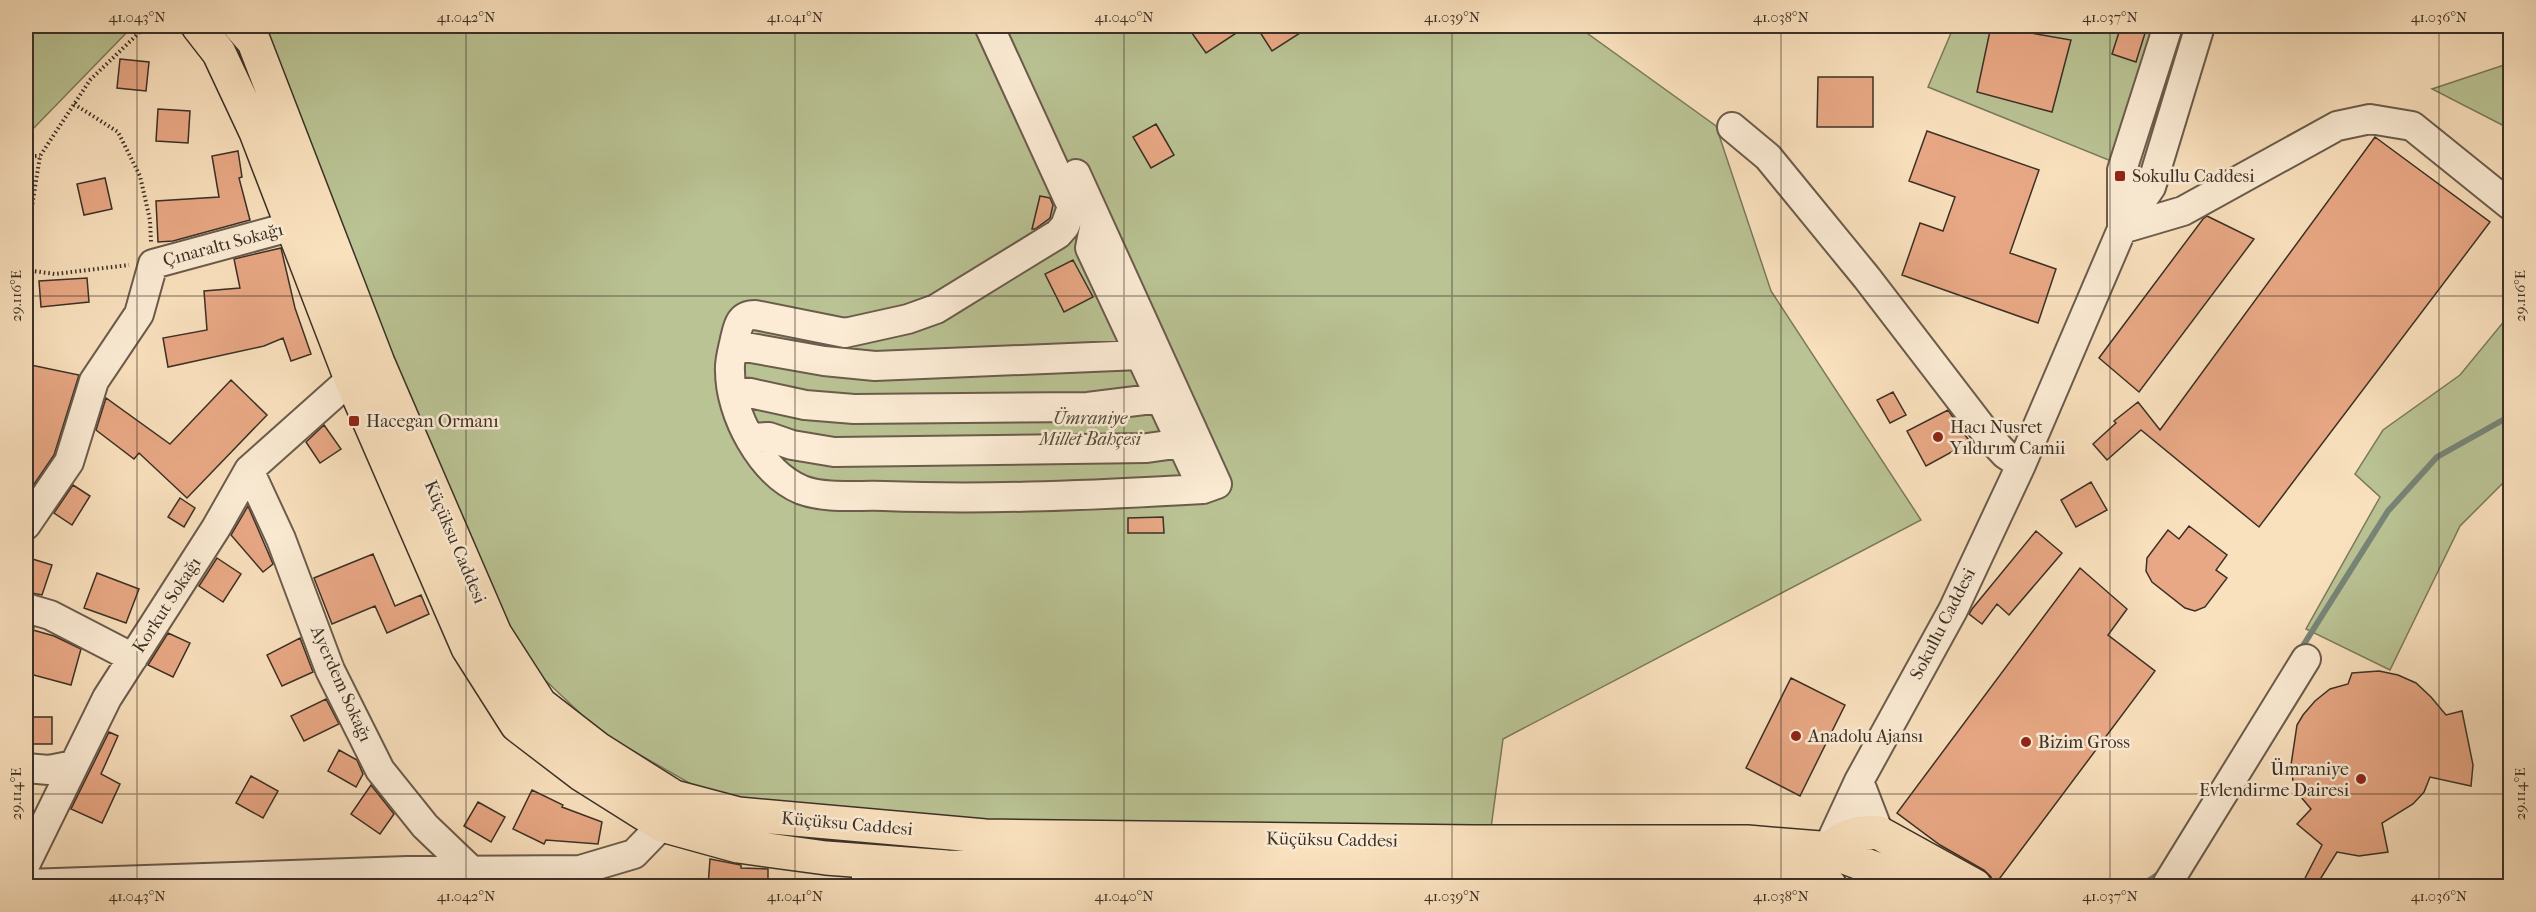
<svg xmlns="http://www.w3.org/2000/svg" width="2536" height="912" font-family="'IM FELL French Canon',serif">
	<style>
		.green { fill: #bac394; stroke: #7a7a5d; stroke-width: 1.5 }
		.lines { fill: none; stroke-linecap: round; stroke-linejoin: round }
		.stream { stroke: #778577; stroke-width: 6 }
		.building { fill: #e9a885; stroke: #3b3026; stroke-width: 1.5 }
		.minor-casing { stroke: #6b5c4c; stroke-width: 32 }
		.major-casing { stroke: #3b3026; stroke-width: 36 }
		.path { stroke: #3b3026; stroke-width: 4; stroke-dasharray: 1.5 3; stroke-linecap: butt }
		.minor { stroke: #fcecd5; stroke-width: 28 }
		.major { stroke: #fae1be; stroke-width: 33 }
		.ticks { fill: none; stroke: #3b3026; stroke-width: 1.5; stroke-opacity: 0.45 }
		.poi-dot { fill: #8f2418; stroke: #fcecd5; stroke-width: 2 }
		.labels { text-anchor: middle; dominant-baseline: central; stroke-width: 5; stroke-linejoin: round; paint-order: stroke }
		.poi-label { font-size: 18px; fill: #3b3026; stroke: #fcecd5; text-anchor: start }
		.street-label { font-size: 18px; fill: #3b3026; stroke: #fcecd5 }
		.park-label { font-size: 18px; font-style: italic; fill: #544d3c; stroke: #fcecd5 }
		.neatline { fill: none; stroke: #3b3026; stroke-width: 2 }
		.ticks-label { font-size: 15px; text-anchor: middle; fill: #3b3026 }
	</style>
	<rect width="100%" height="100%" fill="#fae1be"/>
	<filter id="stains"><feTurbulence type="fractalNoise" baseFrequency=".00333" numOctaves="4"/><feColorMatrix values="0 0 0 0 .2 0 0 0 0 .09 0 0 0 0 .02 0 0 0 .5 -.17"/></filter>
	<radialGradient id="worn" r=".72"><stop offset=".6" stop-color="#630" stop-opacity="0"/><stop offset="1" stop-color="#630" stop-opacity=".3"/></radialGradient>
	<!-- green -->
	<path class="green" d="M26,26h107l-104,107 -3,25z
		M259,26h1318l139,100 55,165 150,229 -418,219 -12,89 -494,3 -278,-31 -119,-68 -93,-88z
		M1954,26h200l-38,137 -188,-76z
		M2510,63v66l-78,-40z
		M2510,314v162l-50,50 -70,144 -84,-41 74,-132 -25,-23 28,-44 77,-55z"/>
	<g class="lines">
		<!-- stream -->
		<path class="stream" d="M2299,652l89,-141 49,-54 73,-41
			M2141,886l19,-13"/>
	</g>
	<!-- building -->
	<path class="building" d="M1187,26h60l-41,27z
		M1256,26h55l-39,25z
		M1991,26l80,14 -19,72 -75,-20z
		M2121,26h11l14,4 -10,32 -24,-8z
		M120,59l29,3 -3,29 -29,-3z
		M1818,77h55v50h-56z
		M158,109l32,2 -2,32 -32,-2z
		M1156,124l18,31 -23,13 -18,-31z
		M1927,131l112,39 -29,83 46,16 -18,54 -136,-48 18,-52 23,8 12,-34 -46,-16z
		M2375,137l115,85 -231,305 -118,-97 -34,30 -14,-16 23,-21 -2,-2 24,-19 22,28z
		M238,151l4,26 -3,1 11,42 -77,21 -15,1 -2,-41 63,-4 -7,-41z
		M105,178l7,31 -28,6 -7,-31z
		M1040,196l10,2 3,7 -3,13 -15,11h-3z
		M2207,216l47,23 -115,153 -40,-34 104,-139z
		M281,248l14,60 16,46 -20,7 -8,-23 -19,8 -96,21 -5,-29 44,-8 -3,-39 36,-3 -6,-29z
		M1073,260l20,37 -29,15 -19,-38z
		M87,278l2,24 -48,5 -2,-26z
		M26,364l53,11 -25,80 -28,41z
		M231,380l36,35 -80,83 -48,-45 -5,6 -38,-29 10,-32 64,46z
		M1893,392l13,23 -16,8 -13,-23z
		M1948,410l22,32 -44,24 -19,-35z
		M324,425l17,24 -21,14 -14,-21z
		M2091,482l16,28 -31,17 -15,-27z
		M73,485l17,11 -18,29 -18,-12z
		M180,498l15,10 -11,19 -16,-10z
		M248,506l25,58 -10,8 -32,-37z
		M1163,517l1,16h-36v-15z
		M2189,526l38,29 -11,15 11,8 -22,29 -10,4 -10,-3 -33,-26 -6,-11 1,-13 21,-28 11,9z
		M2036,531l26,22 -53,62 -12,-11 -15,20 -13,-10 3,-5z
		M373,554l22,52 26,-11 8,19 -42,19 -12,-27 -43,18 -18,-46z
		M26,557l26,8 -10,30 -16,-3z
		M217,558l24,16 -18,28 -24,-16z
		M2080,568l47,41 -19,26 47,36 -161,215 -3,-9 -7,-7 -44,-25 -43,-32z
		M97,573l42,16 -13,34 -42,-15z
		M26,625l8,2 -1,3 21,6 27,13 -10,36 -45,-12z
		M168,633l22,10 -17,34 -25,-12z
		M300,638l13,34 -31,14 -15,-31z
		M2379,671l19,4 18,8 15,14 15,18 16,-4 11,54 -2,21 -41,-9 -6,15 -11,12 -31,19 6,29 -29,4 -22,-4 -21,34h-15l21,-41 -25,-21 14,-15 -10,-12 -8,-16 -2,-16 6,-40 6,-10 12,-14 15,-12 18,-5 4,-11z
		M1791,678l54,27 -45,91 -54,-28z
		M326,699l13,25 -35,17 -13,-25z
		M26,717h26v27h-26z
		M109,732l9,4 -17,38 19,10 -18,39 -31,-14z
		M339,750l18,10 6,14 -7,13 -28,-16z
		M251,776l27,15 -15,27 -27,-15z
		M371,785l23,29 -14,20 -29,-20z
		M532,790l31,15 -1,2 40,15 -4,22 -52,-4 -2,4 -31,-15z
		M478,802l27,15 -14,25 -27,-16z
		M710,859l31,6v3l27,1v17h-60z"/>
	<g class="lines">
		<defs>
			<path id="minor" d="M989,26l83,181 -7,19 -7,8 -122,75 -28,10 -63,14 -90,-18c-16,0 -17,12 -20,24 -2,10 -6,22 -5,32 0,43 31,102 72,119 24,9 56,5 82,6 106,4 213,-1 319,-7
				M1732,127l36,30 99,121 122,159 16,17 16,11
				M1076,174l141,310 -14,5 -113,-241 6,-30
				M2122,229l61,-18 154,-85 33,-7 42,7 98,79
				M2122,229v-59l46,-144
				M734,345l90,16 51,5 265,-11
				M732,391l18,2 55,12 49,4 234,-2 72,-9
				M751,438l18,-1 23,8 42,7 313,-4 35,-5
				M249,470l32,69 49,131 50,100 45,56 48,46
				M26,525l43,-63 25,-81 45,-67 14,-50 140,-38
				M26,608l24,7 83,43
				M26,768l23,2 25,-5
				M1859,781l20,52
				M1827,850l32,-69 94,-171 68,-145 101,-236 29,-42 49,-161
				M26,863l81,-165 109,-170 33,-58 102,-91
				M26,884l381,-13 173,-1 54,-16 28,-29
				M866,886v-25
				M2166,886l140,-227"/>
			<path id="major" d="M198,26l21,27 37,79 95,247 117,269 49,77 64,49 81,51 76,21 88,12 121,9 826,5 26,4 31,10
				M240,26l14,16 124,321 117,271 45,70 58,45 76,48 64,17 247,22 488,6h274l73,6 102,38
				M1815,860c21,-18 35,-30 64,-27l96,53"/>
		</defs>
		<!-- minor casing -->
		<use href="#minor" class="minor-casing"/>
		<!-- major casing -->
		<use href="#major" class="major-casing"/>
		<!-- path -->
		<path class="path" d="M74,104l44,28 22,44 10,44 1,22
			M26,156h14
			M26,244l14,-88 50,-76 56,-54
			M26,270l29,4 74,-9"/>
		<!-- minor -->
		<use href="#minor" class="minor"/>
		<!-- major -->
		<use href="#major" class="major"/>
	</g>
	<!-- ticks -->
	<path class="ticks" d="M137,26v860M466,26v860M795,26v860M1124,26v860M1452,26v860M1781,26v860M2110,26v860M2439,26v860M26,296h2484M26,794h2484"/>
	<!-- markers -->
	<g class="poi-dot">
		<rect x="2114" y="170" width="12" height="12" rx="3"/>
		<rect x="348" y="415" width="12" height="12" rx="3"/>
		<circle cx="1938" cy="437" r="6"/>
		<circle cx="1796" cy="736" r="6"/>
		<circle cx="2026" cy="742" r="6"/>
		<circle cx="2361" cy="779" r="6"/>
	</g>
	<g class="labels">
		<!-- poi labels -->
		<g class="poi-label">
			<text x="2132" y="176">Sokullu Caddesi</text>
			<text x="366" y="421">Hacegan Ormanı</text>
			<text x="1950" y="427">Hacı Nusret<tspan x="1950" dy="21">Yıldırım Camii</tspan></text>
			<text x="1808" y="736">Anadolu Ajansı</text>
			<text x="2038" y="742">Bizim Gross</text>
			<text x="2349" y="769" text-anchor="end">Ümraniye<tspan x="2349" dy="21">Evlendirme Dairesi</tspan></text>
		</g>
		<!-- street labels -->
		<g class="street-label">
			<text transform="translate(223 245) rotate(-15)">Çınaraltı Sokağı</text>
			<text transform="translate(455 542) rotate(67)">Küçüksu Caddesi</text>
			<text transform="translate(167 605) rotate(-57)">Korkut Sokağı</text>
			<text transform="translate(1943 624) rotate(-63)">Sokullu Caddesi</text>
			<text transform="translate(341 684) rotate(66)">Ayerdem Sokağı</text>
			<text transform="translate(847 824) rotate(5)">Küçüksu Caddesi</text>
			<text transform="translate(1332 840) rotate(1)">Küçüksu Caddesi</text>
		</g>
		<!-- park labels -->
		<g class="park-label">
			<text x="1090" y="418">Ümraniye<tspan x="1090" dy="21">Millet Bahçesi</tspan></text>
		</g>
	</g>
	<!-- margin -->
	<rect width="2536" height="912" fill="none" stroke="#fae1be" stroke-width="66"/>
	<rect x="33" y="33" width="2470" height="846" class="neatline"/>
	<g class="ticks-label">
		<text x="137" y="22">41.043°N</text>
		<text x="466" y="22">41.042°N</text>
		<text x="795" y="22">41.041°N</text>
		<text x="1124" y="22">41.040°N</text>
		<text x="1452" y="22">41.039°N</text>
		<text x="1781" y="22">41.038°N</text>
		<text x="2110" y="22">41.037°N</text>
		<text x="2439" y="22">41.036°N</text>
		<text transform="translate(2520 296) rotate(-90)" y="5">29.116°E</text>
		<text transform="translate(16 296) rotate(-90)" y="5">29.116°E</text>
		<text transform="translate(2520 794) rotate(-90)" y="5">29.114°E</text>
		<text transform="translate(16 794) rotate(-90)" y="5">29.114°E</text>
		<text x="137" y="901">41.043°N</text>
		<text x="466" y="901">41.042°N</text>
		<text x="795" y="901">41.041°N</text>
		<text x="1124" y="901">41.040°N</text>
		<text x="1452" y="901">41.039°N</text>
		<text x="1781" y="901">41.038°N</text>
		<text x="2110" y="901">41.037°N</text>
		<text x="2439" y="901">41.036°N</text>
	</g>
	<rect width="100%" height="100%" filter="url(#stains)"/>
	<rect width="100%" height="100%" fill="url(#worn)"/>
</svg>
